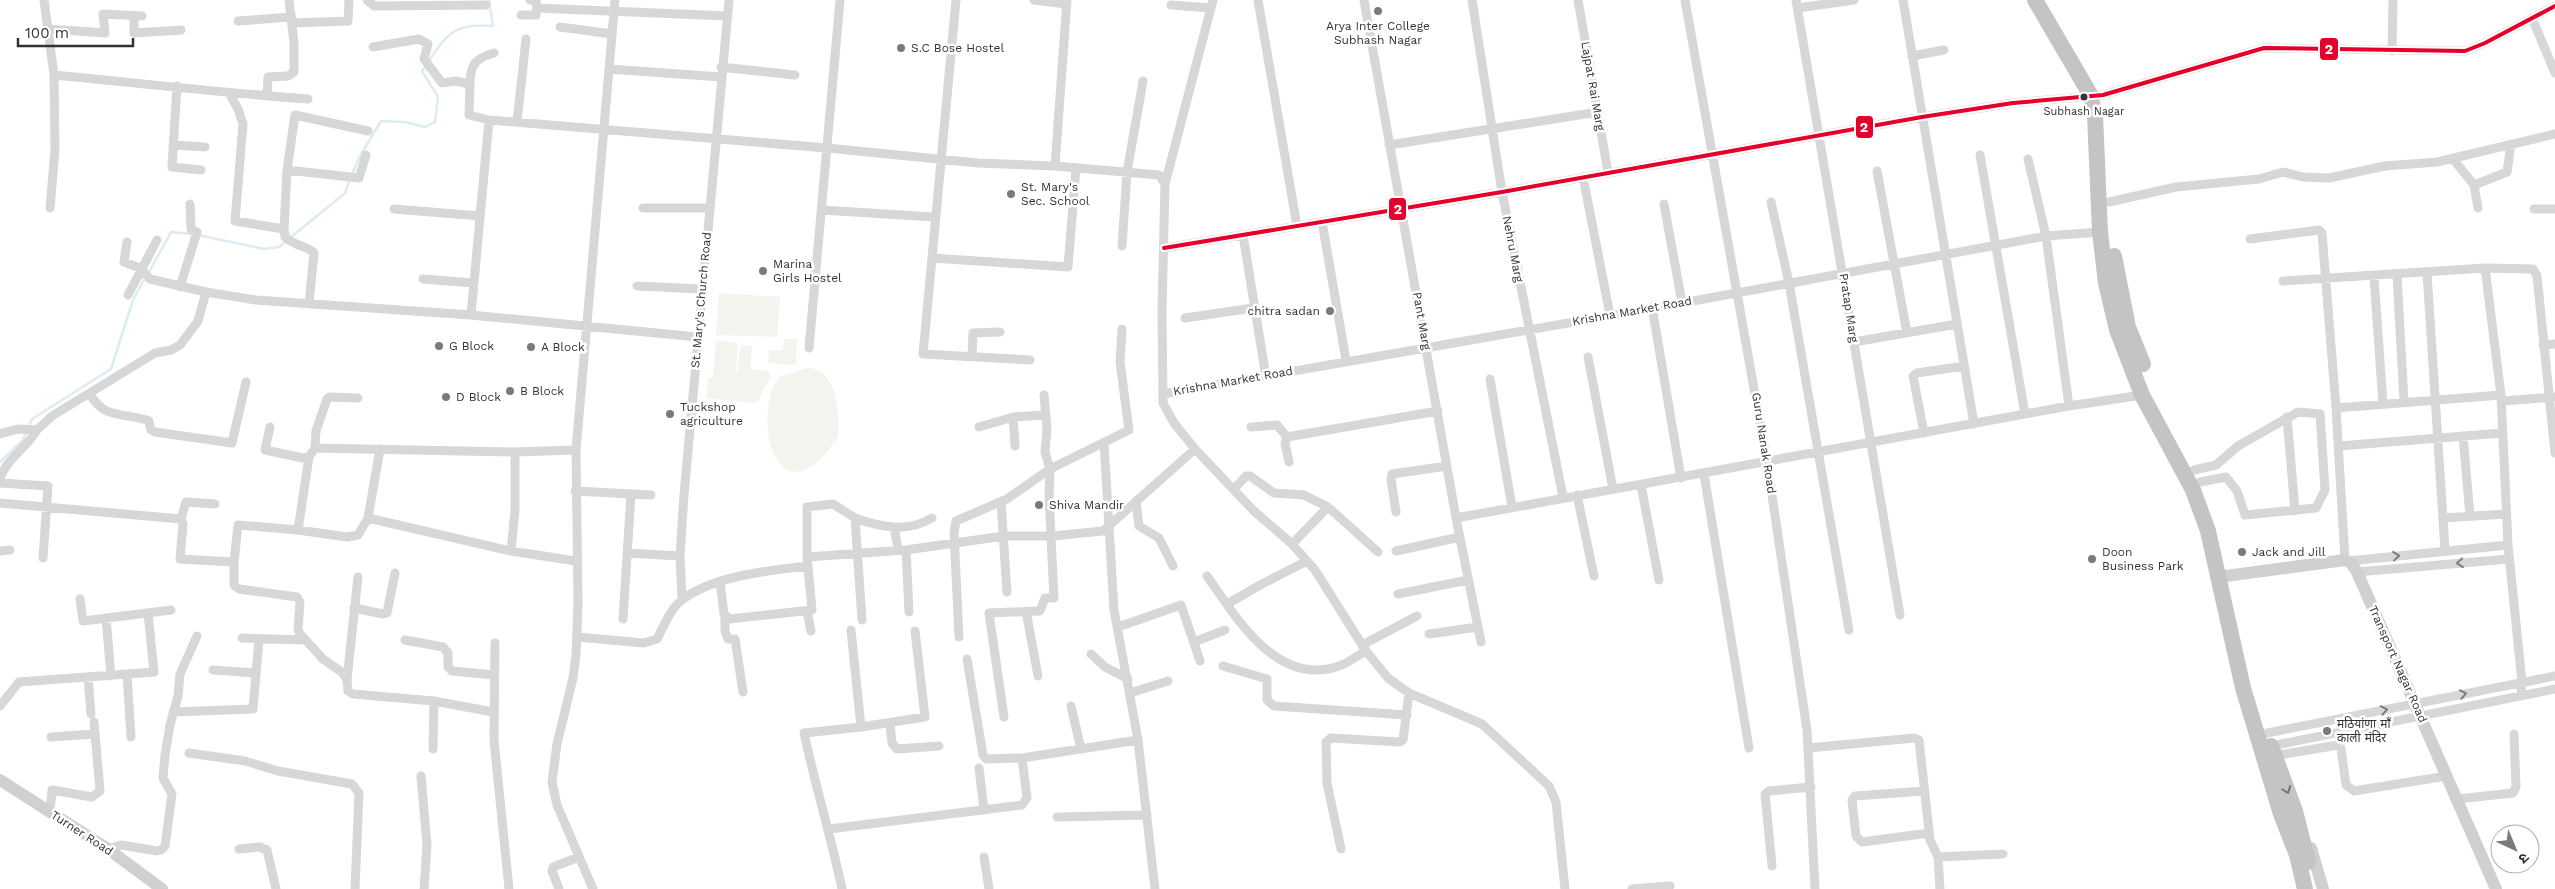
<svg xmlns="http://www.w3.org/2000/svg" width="2555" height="889" font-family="'Work Sans','Noto Sans Devanagari',sans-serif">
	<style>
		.green { fill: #f1f5ed }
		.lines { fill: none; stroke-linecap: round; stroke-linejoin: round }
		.stream { stroke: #ddebf3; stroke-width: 2.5 }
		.street { stroke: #d7d7d7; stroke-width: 9 }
		.secondary { stroke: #d0d0d0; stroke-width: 12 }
		.highway { stroke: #c4c4c4; stroke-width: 16 }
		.bus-1-casing { stroke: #fff; stroke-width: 8 }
		.bus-1 { stroke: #e4002b; stroke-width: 4 }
		.oneway { stroke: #7d7d7d }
		.oneway2 { stroke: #747474 }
		.poi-dot { fill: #7a7a7a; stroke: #fff; stroke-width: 2 }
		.bus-dot { fill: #333; stroke: #fff; stroke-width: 2 }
		.labels { text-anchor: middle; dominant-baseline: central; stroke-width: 5; stroke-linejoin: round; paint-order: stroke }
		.bus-label { font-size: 11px; fill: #333; stroke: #fff }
		.poi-label { font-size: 12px; fill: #333; stroke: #fff; text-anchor: start }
		.street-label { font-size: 12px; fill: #333; stroke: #fff }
		.line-badge { stroke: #fff; stroke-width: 2 }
		.badge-label { font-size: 14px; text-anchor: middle; font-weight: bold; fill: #fff }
	</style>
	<rect width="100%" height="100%" fill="#fff"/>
	<!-- green -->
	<path class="green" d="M719,293l61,4 -3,40 -61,-2z
		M784,339h13l-1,26 -28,-2 1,-13h14z
		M716,341l22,2 -2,28h2l2,-26 12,1 -2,23 19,2 1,6 -12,24 -6,2 -46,-5 2,-20h5z
		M809,368c31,3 31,51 28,73h-3c-8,17 -35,43 -53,24 -18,-19 -18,-70 -1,-89z"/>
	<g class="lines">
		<!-- stream -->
		<path class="stream" d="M429,61c18,-29 28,-38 64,-35l-4,-26
			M352,174l8,-18 21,-35 24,1 20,5 10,-5 3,-25 -16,-26 4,-5
			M198,235l66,14 15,-2 66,-54 5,-14
			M148,274l23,-42 22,2
			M28,428l4,-9 79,-50 22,-69 12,-22
			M0,462l23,-22 3,-7"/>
		<!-- street -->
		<path class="street" d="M44,0l10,75 1,74 -5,59
			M367,0l7,6 112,-1
			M530,0l6,1 1,7
			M1034,0l33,4
			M1067,0l-12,166 104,9 6,9
			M1213,0l-48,184 -3,127 1,92 11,20 21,26 59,62 38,33 23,26 51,81 22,27 21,15 73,31 67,62 7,16 9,87
			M1258,0l39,226
			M1364,0l92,518 25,124
			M1472,0l30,192 61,305
			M1578,0l30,172
			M1685,0l82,462 40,268 8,159
			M1796,0l104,615
			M1903,0l71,424
			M1171,5l40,3
			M1798,8l56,-8
			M521,15h15l1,-7 190,8
			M134,16v17l47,-3
			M2532,18l23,55
			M238,21l54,-4
			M293,23l55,-2 1,-21
			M560,27l52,7
			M48,29l57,4 -2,-19 39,2
			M373,47l46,-8 9,5 -4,15 18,24 14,-2 14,3 -1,31 20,5 338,28 151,15 77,3
			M2392,51l1,-51
			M1912,56l32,-6
			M721,67l74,8
			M609,69l112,8
			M54,75c84,8 169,18 254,24
			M470,84c0,-20 6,-26 24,-31
			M177,86l-5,81 29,3
			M229,93l9,16 5,15 -8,97 49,8 3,-59 8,-55 73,16
			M267,96l1,-19 20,-1 6,-4v-29l-5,-43
			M517,122l9,-83
			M173,145l32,2
			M1389,145l209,-33
			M1980,155l45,259
			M2028,159l18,77 23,170
			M2453,159l21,26 33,-13 4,-28
			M287,170l72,8 7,-23
			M1877,171l30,162
			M1583,177l27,138
			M2474,185l4,23
			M1771,202l18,81 60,347
			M2109,202l67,-15 83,-8 24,-7 20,5 26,1 56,-12 52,-4 118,-28
			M1664,204l18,99
			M643,208h67
			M394,209l86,7
			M2534,209h21
			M822,210l112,7
			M1322,222l24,138
			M284,229l1,8c9,9 24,9 29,16l-5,51
			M1243,235l23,142
			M2250,239l69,-9 3,3 14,175 9,152
			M127,242l-3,20 16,6 10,11 56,13 50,8 215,15 226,22
			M1122,246l5,-74 16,-91
			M1164,248l338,-56 420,-75 91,-14 90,-8 161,-47 201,3 20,-8 70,-37
			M932,258l24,-258
			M2485,268l16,127 7,150 14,137 -1,14
			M2427,273l18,277
			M2397,275l7,127
			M2374,277l9,127
			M423,279l50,4
			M2283,281l202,-13 48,1 4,7 18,177
			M637,286l64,3
			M180,287l17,-55 -6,-3 -1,-25
			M128,295l29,-55
			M1652,307l29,171
			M471,315l18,-195
			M1185,318l68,-10
			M1854,342l103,-18
			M2543,345l12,-1
			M809,348l31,-348
			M972,356l1,-23 27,-1
			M1588,357l25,132
			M1030,360l-107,-6 9,-96 136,9 8,-99
			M1490,379l22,128
			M90,394c14,26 35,18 59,27l2,9 4,2 77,11 14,-61
			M1163,394l519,-91 364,-67 54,-4
			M2501,401l54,-4
			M2336,408l165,-13
			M1013,417l2,29
			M2287,417l8,94
			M270,427l-5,23 38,8 6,-1 6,-9 200,4 61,-2 39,-450
			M979,427l34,-10 32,-2
			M1251,427l26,-2 10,12
			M1924,433l-11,-57 4,-3 47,-7
			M0,434l18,-5 19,1 15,-14 103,-63 16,-3 9,-5 18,-24 8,-29
			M2463,436l7,80
			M1104,443l10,167 24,130 17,149
			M2339,446l163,-13
			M315,448l1,-17 11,-32 3,-2 28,1
			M380,449l-12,69 -10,17 -11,2 -49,-7 -60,-5 -4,37v23l5,4 58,8 3,5 -2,27 2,5 23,25 20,14 4,7 1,11 5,3 81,7 59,11
			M576,450l2,154 -2,51 -3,23 -16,66 -5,38 5,23 36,84
			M1289,462l-4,-19 2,-6 151,-26
			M2194,470l22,-5 22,-19 60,-34 22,2 5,76 -9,18 -71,7 -8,-24 -11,-14 -26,5
			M1704,474l45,274
			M0,478c8,-21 26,-29 37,-48
			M0,483l48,3 -5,72
			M1641,485l18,95
			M1234,489l12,-13h4l24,17 30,2 24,12 50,45
			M575,491l76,4
			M1577,495l17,81
			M1136,501l3,25 20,12 14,28
			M1001,502l6,90
			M0,503l181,16 2,5 -3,35 54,3
			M1396,512l-5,-33 1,-5 55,-8
			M368,518l143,33 65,10
			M855,518c25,9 52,15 77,0
			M1456,518l613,-112 73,-11
			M2443,518l63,-4
			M181,519l5,-17 29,2
			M894,527l4,22
			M298,530l11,-73
			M1292,544l36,-37
			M906,550l3,62
			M0,551l10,-1
			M511,551l4,-41v-58
			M1396,551l64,-14
			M627,553l53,3
			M807,557l99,-7 98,-14h49l50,-5 92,-82
			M2348,561l160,-16
			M2357,572l152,-13
			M1207,576c29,41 70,112 132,90 9,-3 18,-10 27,-15
			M720,581l4,33 5,5 83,-9 -5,-53v-50l26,-3 22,14 7,102
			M1398,594l70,-14
			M80,599l3,22 88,-11
			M682,600l-2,-44 4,-61 45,-495
			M1227,604l35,-20 45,-23
			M354,608l29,6 4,-1 8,-40
			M807,611l4,20
			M1026,611l12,65
			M725,616v15l3,8h7l8,53
			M106,618l5,58
			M623,619l8,-125
			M1118,627l63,-22 19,56
			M851,630l10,97
			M1429,634l49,-7
			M577,637l67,6 13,-4c7,-13 13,-30 25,-39 30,-24 89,-30 126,-34
			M959,637l-5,-104 2,-12 51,-22 43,-30 79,-39 -9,-68 2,-33
			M242,638l62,2
			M405,640l38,7 5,6v14l4,4 42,4
			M1194,642l31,-12
			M495,643l-1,97 15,149
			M1362,645l55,-29
			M1091,654l14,13 23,12
			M967,659l16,96 3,4 36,-1 116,-18
			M1223,666l44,13v21l7,6 133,9
			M213,670l43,3
			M127,674l4,63
			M88,677l3,37
			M347,680l11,-103
			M1130,693l38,-12
			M0,706l19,-24 135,-10 -6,-59
			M1071,706l10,43
			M173,712l80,-3 6,-70
			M1004,717l-15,-104 51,-2 5,-13h9l-5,-102 1,-27 -5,-17 2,-24 -3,-33
			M890,724l2,19 5,6 42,-3
			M2267,733l288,-57
			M51,737l44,-3
			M2271,746l284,-57
			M1809,748l105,-10 5,2 11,100 8,17 2,32
			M433,749l1,-48
			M189,753l56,8 33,10 74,13 7,9 -4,96
			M2274,756l64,-11 3,3 5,37 8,6 93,-15
			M979,768l5,42
			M421,776l6,69 -3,44
			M1924,791l-69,5 -3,4 4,36 6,6 67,-9
			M2457,799l56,-6 3,-6 -2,-53
			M50,813l2,-23 40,7 8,-6 -6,-69
			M1057,817l90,-2
			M829,829l193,-24 5,-7 -5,-40
			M108,849l13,-4 36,6 4,-1 4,-4 7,-52 -9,-16 2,-23 5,-30 8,-29 2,-22 17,-38
			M239,849l21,-2 7,3 9,39
			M1341,849l-14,-66 -1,-41 5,-4 69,4 3,-2 6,-47
			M984,857l5,32
			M1938,857l65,-3
			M1772,866l-7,-72 4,-3 42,-4
			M559,889l-7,-18 1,-4 26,-10
			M842,889c-11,-53 -27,-104 -38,-156l57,-6 64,-10 -10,-86
			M1632,889l38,-3"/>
		<!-- secondary -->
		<path class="secondary" d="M2218,577l127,-17 6,3 6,9 139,317
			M0,780l108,69 54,40
			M2311,848l12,41"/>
		<!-- highway -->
		<path class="highway" d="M2035,0l55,94 5,21 5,117 6,51 11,47 25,65 51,95 15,41 35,157 38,126 16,41 8,34
			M2114,256l14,71 15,37
			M2271,746l24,65 13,51"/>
		<defs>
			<path id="bus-1" d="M1164,248l338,-56 420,-75 91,-14 90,-8 161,-47 201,3 20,-8 70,-37"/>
		</defs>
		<!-- bus-1 casing -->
		<use href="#bus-1" class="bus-1-casing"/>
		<!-- bus-1 -->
		<use href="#bus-1" class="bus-1"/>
	</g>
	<!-- one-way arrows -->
	<defs><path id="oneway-chevron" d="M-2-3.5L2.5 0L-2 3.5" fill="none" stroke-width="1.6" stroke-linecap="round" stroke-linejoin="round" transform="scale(1.25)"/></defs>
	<g class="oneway">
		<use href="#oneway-chevron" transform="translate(2396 556) rotate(-6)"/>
		<use href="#oneway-chevron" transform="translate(2460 563) rotate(175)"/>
		<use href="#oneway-chevron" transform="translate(2463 694) rotate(-11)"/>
		<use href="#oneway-chevron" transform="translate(2384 710) rotate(-11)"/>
	</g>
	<use class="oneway2" href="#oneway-chevron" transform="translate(2287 790) rotate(69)"/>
	<!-- markers -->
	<g class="poi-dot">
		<circle cx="1378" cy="11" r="5"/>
		<circle cx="901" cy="48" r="5"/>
		<circle cx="1011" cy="194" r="5"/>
		<circle cx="763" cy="271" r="5"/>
		<circle cx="1330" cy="311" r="5"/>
		<circle cx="439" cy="346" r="5"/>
		<circle cx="531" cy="347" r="5"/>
		<circle cx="510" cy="391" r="5"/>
		<circle cx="446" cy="397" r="5"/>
		<circle cx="670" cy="414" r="5"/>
		<circle cx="1039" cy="505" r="5"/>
		<circle cx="2242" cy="552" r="5"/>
		<circle cx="2092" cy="559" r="5"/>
		<circle cx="2327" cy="731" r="5"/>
	</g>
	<circle class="bus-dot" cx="2084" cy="97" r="4.5"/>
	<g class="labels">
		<!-- bus labels -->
		<g class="bus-label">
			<text x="2084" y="111">Subhash Nagar</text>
		</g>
		<!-- poi labels -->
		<g class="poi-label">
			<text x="1378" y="26" text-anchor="middle">Arya Inter College<tspan x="1378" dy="14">Subhash Nagar</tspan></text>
			<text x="911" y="48">S.C Bose Hostel</text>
			<text x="1021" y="187">St. Mary's<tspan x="1021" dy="14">Sec. School</tspan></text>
			<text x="773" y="264">Marina<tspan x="773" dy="14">Girls Hostel</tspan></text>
			<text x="1320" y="311" text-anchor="end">chitra sadan</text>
			<text x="449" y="346">G Block</text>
			<text x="541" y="347">A Block</text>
			<text x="520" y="391">B Block</text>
			<text x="456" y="397">D Block</text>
			<text x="680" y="407">Tuckshop<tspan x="680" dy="14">agriculture</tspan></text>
			<text x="1049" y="505">Shiva Mandir</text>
			<text x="2102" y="552">Doon<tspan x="2102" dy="14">Business Park</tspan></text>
			<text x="2252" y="552">Jack and Jill</text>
			<text x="2337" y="724">मठियांणा माँ<tspan x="2337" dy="14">काली मंदिर</tspan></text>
		</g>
		<!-- street labels -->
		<g class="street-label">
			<text transform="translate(1593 86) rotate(80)">Lajpat Rai Marg</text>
			<text transform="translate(1513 249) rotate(79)">Nehru Marg</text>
			<text transform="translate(701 300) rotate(-85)">St. Mary's Church Road</text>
			<text transform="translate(1849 308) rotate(81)">Pratap Marg</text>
			<text transform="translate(1632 311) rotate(-10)">Krishna Market Road</text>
			<text transform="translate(1422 321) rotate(80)">Pant Marg</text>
			<text transform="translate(1233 381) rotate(-10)">Krishna Market Road</text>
			<text transform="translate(1764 443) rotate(81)">Guru Nanak Road</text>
			<text transform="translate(2398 664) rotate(66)">Transport Nagar Road</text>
			<text transform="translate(82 833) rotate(33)">Turner Road</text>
		</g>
	</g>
	<g class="line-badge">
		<rect x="2319" y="37" width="20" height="24" rx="5" fill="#e4002b"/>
		<rect x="1855" y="115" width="19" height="24" rx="5" fill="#e4002b"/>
		<rect x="1388" y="197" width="19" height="24" rx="5" fill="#e4002b"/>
	</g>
	<g class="badge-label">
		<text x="2329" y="54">2</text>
		<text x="1864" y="132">2</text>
		<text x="1398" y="214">2</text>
	</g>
	<!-- north arrow -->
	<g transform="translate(2515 849) rotate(136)"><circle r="24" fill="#ffffff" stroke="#adadad"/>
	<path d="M0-4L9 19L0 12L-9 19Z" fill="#7a7a7a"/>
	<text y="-8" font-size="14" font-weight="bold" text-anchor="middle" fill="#333333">उ</text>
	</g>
	<!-- scale -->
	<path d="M18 38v8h115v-8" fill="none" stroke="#333333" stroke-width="2.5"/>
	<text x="25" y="38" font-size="15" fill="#333333" stroke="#ffffff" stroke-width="4" paint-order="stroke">100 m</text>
</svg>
